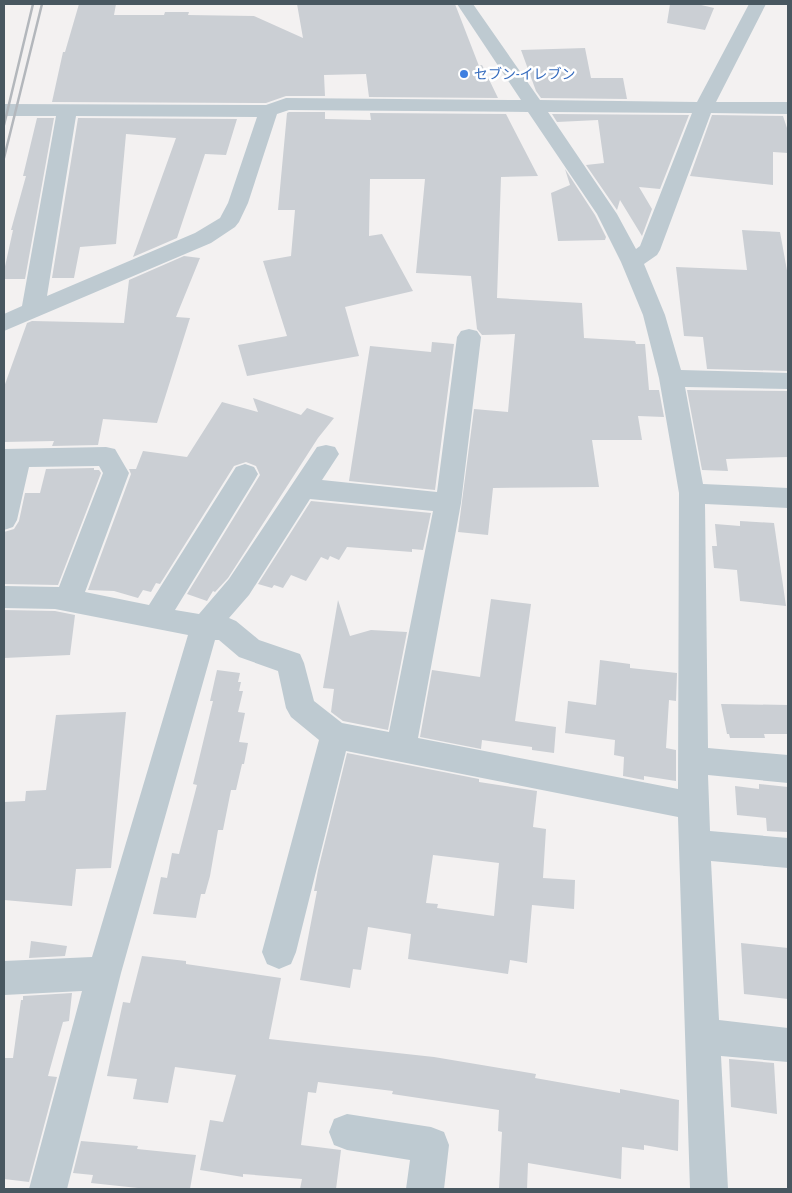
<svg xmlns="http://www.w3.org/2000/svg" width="792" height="1193" font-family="'Roboto Condensed','Noto Sans JP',sans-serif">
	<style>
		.building { fill: #cbcfd4; fill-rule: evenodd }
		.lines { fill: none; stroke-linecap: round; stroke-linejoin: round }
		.minor { fill: #becad1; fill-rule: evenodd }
		.rail { stroke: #b3b7bc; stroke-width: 2.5 }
		.shop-dot { fill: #3f7fe0; stroke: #fff; stroke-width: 2 }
		.labels { text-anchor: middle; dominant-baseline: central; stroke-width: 5; stroke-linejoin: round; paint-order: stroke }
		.far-shop-label { font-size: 14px; fill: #366cbe; stroke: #fff; text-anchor: start }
	</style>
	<rect width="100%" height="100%" fill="#f3f1f1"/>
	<!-- building -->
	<path class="building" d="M79,4h37l-2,11h50l1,-3h24l-1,3 66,1 49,22 -6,-34h158l24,62 3,-1 16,33 -129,-1 -3,-23 -42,1 1,21h-39l-20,7 -214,-1 11,-50h2z
		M670,4h27l17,4 -9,22 -38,-7z
		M585,48l6,30h32l4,21 -86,-1 -5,-7 -15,-41z
		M289,112h36v7l46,1 -1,-7 136,1 32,62 -37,1 -4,121 85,5 2,35 51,3 1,3h9l4,46h10l5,27 -26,-1 4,24h-50l7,47 -106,1 -5,47 -30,-3 16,-123 34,3 7,-78 -33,1 -5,-6 -6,-53 -55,-3 9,-94h-55l-1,57 13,-2 31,57 -68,16 14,49 -112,20 -9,-31 49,-9 -24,-75 28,-5 4,-46h-17l9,-97z
		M552,114l137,1 -29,74 -21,-2 13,22 -10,27 -22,-36 -3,10 -31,-45 18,-2 -6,-43 -41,2z
		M712,115l71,1 5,15v22l-15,-1v33l-83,-9z
		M37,118h17l-29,161h-21v-8l9,-41h-2l15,-54h-3z
		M78,118l159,1 -11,36 -21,-1 -28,84 -44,19 43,-119 -50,-4 -10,110 -36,3 -6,31h-22z
		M565,169l30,46 11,22 -1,3 -47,1 -7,-48 19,-8z
		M742,230l38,2 8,44v95l-81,-2 -4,-32 -19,-1 -8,-69 71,3z
		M184,256l16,2 -24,59 14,1 -33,105 -54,-4 -5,26 -46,1 2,-5 -50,1v-55l23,-64 5,-2 92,2 5,-43z
		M432,342l22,2 -19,146 -86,-9 21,-135 61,6z
		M687,390l101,1v66l-62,2 2,12 -26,-1z
		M253,398l48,17 6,-7 27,10 -16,20 -90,140 -13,14 -2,-1 -6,10 -20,-7 73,-119 -4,-9 -10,-4 -12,4 -74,118 -4,-1 -5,9 -8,-2 -5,8 -24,-7 -26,-1 43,-116 -2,-5h7l7,-18 44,6 35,-55 36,10z
		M94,468v2h5l2,3 -43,112 -54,-1v-52l10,-3 5,-8 6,-28h15l6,-24z
		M311,501l120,12 -8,37 -11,-1v3l-65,-5 -8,13 -9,-4 -2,4 -7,-3 -15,24 -15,-6 -8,13 -9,-3 -2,3 -14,-4z
		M740,521l34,2 12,83 -46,-5 -3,-31 -23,-2 -2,-22h5l-2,-22 25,2z
		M491,599l40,5 -16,117 41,6 -2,26 -22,-3v-3l-50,-7 -1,9 -61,-12 12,-67 48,7z
		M338,600l12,36 21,-6 36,2 -19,98 -45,-9 -12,-9 3,-23 -11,-1z
		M4,610l51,1 20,4 -5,40 -66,3z
		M600,660l30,4v4l47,5 -1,28 -7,-1 -3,48 10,2v31l-32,-5v4l-21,-4 1,-19 -10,-2 1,-15 -50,-7 3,-32 28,4z
		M217,670l23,3 -2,9h3l-2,9h4l-5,21 7,1 -6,29 9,1 -4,21h-2l-6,26h-5l-8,40h-5l-8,46 -5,18h-4l-5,24 -43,-4 8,-37 6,1 5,-25 7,1 18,-69 -4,-1 20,-83h-3z
		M721,704l67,1v29h-24l1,4h-35l-1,-4h-2z
		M126,712l-15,156 -35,1 -4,37 -68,-6v-98l21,-1 1,-10 20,-1 10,-75z
		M347,753l132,26v3l58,9 -4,36 13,2 -3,49 32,2 -1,29 -42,-4 -5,58 -17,-3 -2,14 -100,-15 3,-25 -43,-7 -7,43 -8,-1 -3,19 -50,-8 17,-89h-3l4,-21zM433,855l66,8 -5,53 -57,-8 1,-4 -12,-1z
		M759,784l29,3v45l-21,-1 -1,-13 -29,-3 -2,-29 24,3z
		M31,941l36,5 -2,10 -36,2z
		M741,943l47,5v51l-44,-5z
		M142,956l44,5v3l95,14 -12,61 165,18 102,17 -1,4 85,15v-4l59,11 -1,51 -34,-6v5l-22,-3 -1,32 -93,-16 -1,26h-28l3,-57 -4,-1 1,-21 -107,-16 1,-3 -75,-9 -2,11 -8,-1 -7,53 40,5 -5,39h-36l2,-10 -59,-5v3l-43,-7 10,-50 13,2 13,-47 -61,-8 -7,36 -35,-4 4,-20 -30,-3 16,-74 7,1z
		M72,993l-3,28 -6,1 -15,54 9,1 -28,105 -25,-3v-121h9l8,-58h2v-4z
		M729,1059l45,4 3,51 -46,-7z
		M81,1141l57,5 -1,3 59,6 -6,34h-52v-1l-47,-5 2,-8 -20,-2z"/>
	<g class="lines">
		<!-- minor -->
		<path class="minor" d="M457,4h16l67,96 157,2 52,-98h17l-50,98h72v12l-77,-1 -51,137 -3,5 -13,9 21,51 16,55 107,3v16l-103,-2 18,97 85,4v20l-83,-4 3,244 80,7v28l-80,-8 2,56 78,7v30l-77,-7 8,159 69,8v34l-67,-6 7,133h-38l-12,-372 -332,-66 -50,201 -5,12 -12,5 -12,-5 -5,-12 57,-212 -28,-23 -5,-9 -8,-37 -39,-14 -20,-17h-4l-94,333 -54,216h-38l53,-198 -78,4v-34l88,-4 96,-322 -133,-26 -51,-1v-22l55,1 44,-114 -4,-7 -70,1 -12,53 -4,7 -9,3v-81l102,-2 9,2 14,24 -44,119 64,13 87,-138 9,-3 9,3 4,7 -4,7 -79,129 24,4 30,-35 88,-132 9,-2 9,2 4,7 -17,26 115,12 20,-155 4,-6 8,-2 8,2 4,6 -20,166 -43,235 260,51 1,-296 -20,-115 -16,-63 -22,-53 -24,-48 -69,-102 -239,-2 -12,4 -29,89 -9,19 -4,5 -24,16 -207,88v-17l18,-8 34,-190h-52v-12l262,1 20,-7 235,2zM548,112l144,1 -52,133 -4,3 -19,-35zM76,116l181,1 -29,86 -8,15 -25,15 -148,63zM310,499l123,12 -44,221 -47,-9 -28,-22 -10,-38 -4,-9 -41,-14 -23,-19 -7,-3 20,-23z
			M347,1114l84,13 13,5 5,13 -5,44h-38l4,-29 -63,-10 -13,-5 -5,-13 5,-13z"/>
		<!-- rail -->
		<path class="rail" d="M4,125l29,-121
			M4,158l38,-154"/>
	</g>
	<!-- markers -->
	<circle class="shop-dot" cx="464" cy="74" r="5"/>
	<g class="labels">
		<!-- far-shop labels -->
		<g class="far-shop-label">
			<text x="474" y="74">セブン-イレブン</text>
		</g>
	</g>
	<!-- border -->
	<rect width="792" height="1193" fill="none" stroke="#485760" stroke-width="10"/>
</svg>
